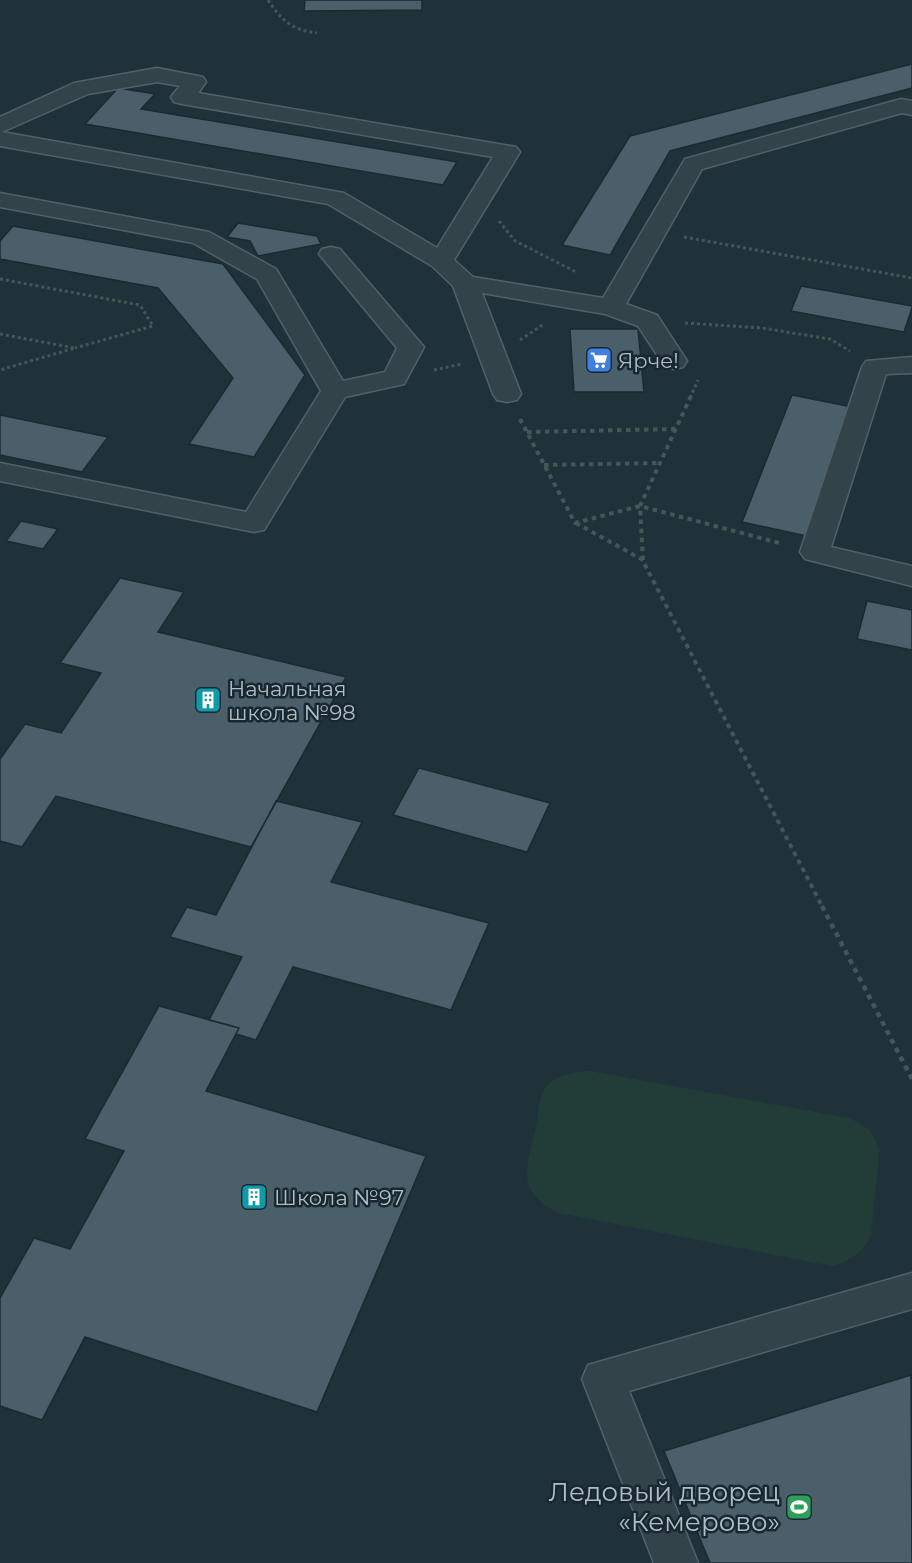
<svg xmlns="http://www.w3.org/2000/svg" width="912" height="1563" font-family="Montserrat,sans-serif">
	<style>
		.green { fill: #223d38 }
		.building { fill: #4a5f69; stroke: #1b2a31; stroke-width: 1.5 }
		.lines { fill: none; stroke-linecap: round; stroke-linejoin: round }
		.minor-casing { stroke: #516168; stroke-width: 3 }
		.path-far2 { stroke: #415956; stroke-width: 3; stroke-dasharray: 3 3; stroke-linecap: butt }
		.path-far1 { stroke: #415956; stroke-width: 4; stroke-dasharray: 4.5 4.5; stroke-linecap: butt }
		.path { stroke: #415956; stroke-width: 4.5; stroke-dasharray: 5 5; stroke-linecap: butt }
		.minor { fill: #33434a; fill-rule: evenodd }
		.labels { text-anchor: middle; dominant-baseline: central; stroke-width: 5; stroke-linejoin: round; paint-order: stroke }
		.poi-label { font-size: 21px; fill: #aebec7; stroke: #19272f; text-anchor: start }
		.near-poi-label { font-size: 26px; fill: #aebec7; stroke: #19272f; text-anchor: end }
	</style>
	<rect width="100%" height="100%" fill="#1f323a"/>
	<!-- green -->
	<path class="green" d="M590,1071l259,47c18,8 28,17 30,36l-8,81c-8,18 -20,25 -39,31l-273,-53c-45,-22 -32,-46 -23,-86 2,-11 3,-28 8,-37 9,-15 30,-18 46,-19z"/>
	<!-- building -->
	<path class="building" d="M305,0h117v10l-118,1z
		M912,64v24l-242,63 -60,104 -48,-10 68,-109z
		M118,88l37,6 -14,15 316,53 -14,23 -358,-61z
		M238,223l79,13 4,8 -63,12 -8,-15 -23,-4z
		M13,226l210,38 82,111 -51,82 -65,-13 44,-66 -75,-90 -158,-29v-18z
		M801,286l111,20v2l-8,24 -113,-21z
		M570,329h68l6,63h-70z
		M792,395l65,13 -46,129 -69,-15z
		M0,415l108,22 -26,35 -82,-17z
		M21,521l37,8 -15,20 -37,-8z
		M120,578l64,14 -26,40 188,45 -95,170 -195,-51 -34,51 -22,-6v-82l25,-35 36,9 40,-60 -41,-10z
		M867,601l45,9v40l-55,-11z
		M419,768l131,35 -23,49 -134,-37z
		M276,801l86,21 -31,60 158,41 -38,87 -158,-43 -37,73 -20,-6 3,-6 -30,-8 33,-63 -72,-20 17,-30 29,8z
		M159,1006l80,22 -33,63 220,65 -109,256 -232,-75 -43,83 -42,-14v-108l34,-60 36,11 54,-98 -39,-12z
		M911,1375l1,188h-202l-46,-112z"/>
	<g class="lines">
		<defs>
			<path id="minor" d="M157,68l46,9 3,5 -8,11 318,54 4,5 -66,108 19,17 130,21 82,-139 216,-60 11,2v14l-10,-2 -200,56 -76,135 31,11 30,46 -4,6 -9,2 -9,-2 -27,-41 -33,-12 -123,-21 39,101 -4,6 -10,2 -10,-2 -4,-6 -40,-108 -21,-20 -104,-62 -328,-58v-29l74,-34zM157,82l23,4 -9,11 3,5 8,2 311,53 -56,91 -93,-55 -342,-61 86,-38z
				M0,193l209,39 67,37 67,112 42,-9 12,-24 -78,-94 3,-5 9,-2 9,2 84,98 -20,37 -59,13 -81,133 -10,2 -254,-51v-18l246,49 75,-121 -64,-112 -64,-36 -193,-36z
				M912,357v16l-26,1 -55,173 81,19v20l-107,-27 -5,-7 62,-185 4,-6z
				M912,1273v36l-283,82 69,172h-44l-72,-184 6,-14z"/>
		</defs>
		<!-- minor casing -->
		<use href="#minor" class="minor-casing"/>
		<!-- path-far2 -->
		<path class="path-far2" d="M268,0c14,21 24,30 49,33
			M499,221l16,20 61,31
			M684,237l228,41
			M0,279l140,26 13,21 -78,22
			M685,323l77,5 68,11 20,12
			M0,334l75,14 -75,22
			M520,340l24,-16
			M434,370l28,-6
			M690,398l8,-18"/>
		<!-- path-far1 -->
		<path class="path-far1" d="M691,396l-51,110 3,55 180,347
			M520,419l55,104 65,-17 143,38
			M527,432l149,-3
			M544,465l116,-2
			M576,523l67,37"/>
		<!-- path -->
		<path class="path" d="M822,906l90,173"/>
		<!-- minor -->
		<use href="#minor" class="minor"/>
	</g>
	<!-- icons -->
	<defs>
		<symbol id="supermarket-square" viewBox="-11 -11 22 22"><rect x="-9" y="-9" width="18" height="18" rx="4" fill="#3f7fe0" stroke="#19272f"/><path d="M-6-5.5h2.5l.6 2H6L4.5 2H-2.5L-4.4-4H-6ZM-1.5 3.2a1.3 1.3 0 1 0 .1 0ZM3 3.2a1.3 1.3 0 1 0 .1 0Z" fill="#fff"/></symbol>
		<symbol id="building-square" viewBox="-11 -11 22 22"><rect x="-9" y="-9" width="18" height="18" rx="4" fill="#0f9aa8" stroke="#19272f"/><path d="M-4-6H4V6H1V3H-1V6H-4ZM-2.5-4.3h1.7v1.8h-1.7ZM.8-4.3h1.7v1.8H.8ZM-2.5-1h1.7V.8h-1.7ZM.8-1h1.7V.8H.8Z" fill="#fff"/></symbol>
		<symbol id="stadium-square" viewBox="-11 -11 22 22"><rect x="-9" y="-9" width="18" height="18" rx="4" fill="#2e9e5b" stroke="#19272f"/><path d="M0-5a6.5 5 0 1 0 0 10a6.5 5 0 1 0 0-10ZM-3.5-1.8h7v3.6h-7Z" fill="#fff"/></symbol>
	</defs>
	<g fill-rule="evenodd">
		<use href="#supermarket-square" x="584" y="345" width="30" height="30"/>
		<use href="#building-square" x="193" y="685" width="30" height="30"/>
		<use href="#building-square" x="239" y="1182" width="30" height="30"/>
		<use href="#stadium-square" x="784" y="1492" width="30" height="30"/>
	</g>
	<g class="labels">
		<!-- poi labels -->
		<g class="poi-label">
			<text x="618" y="360">Ярче!</text>
			<text x="228" y="688">Начальная<tspan x="228" dy="24">школа №98</tspan></text>
			<text x="274" y="1197">Школа №97</text>
		</g>
		<!-- near-poi labels -->
		<g class="near-poi-label">
			<text x="780" y="1492">Ледовый дворец<tspan x="780" dy="30">«Кемерово»</tspan></text>
		</g>
	</g>
</svg>
